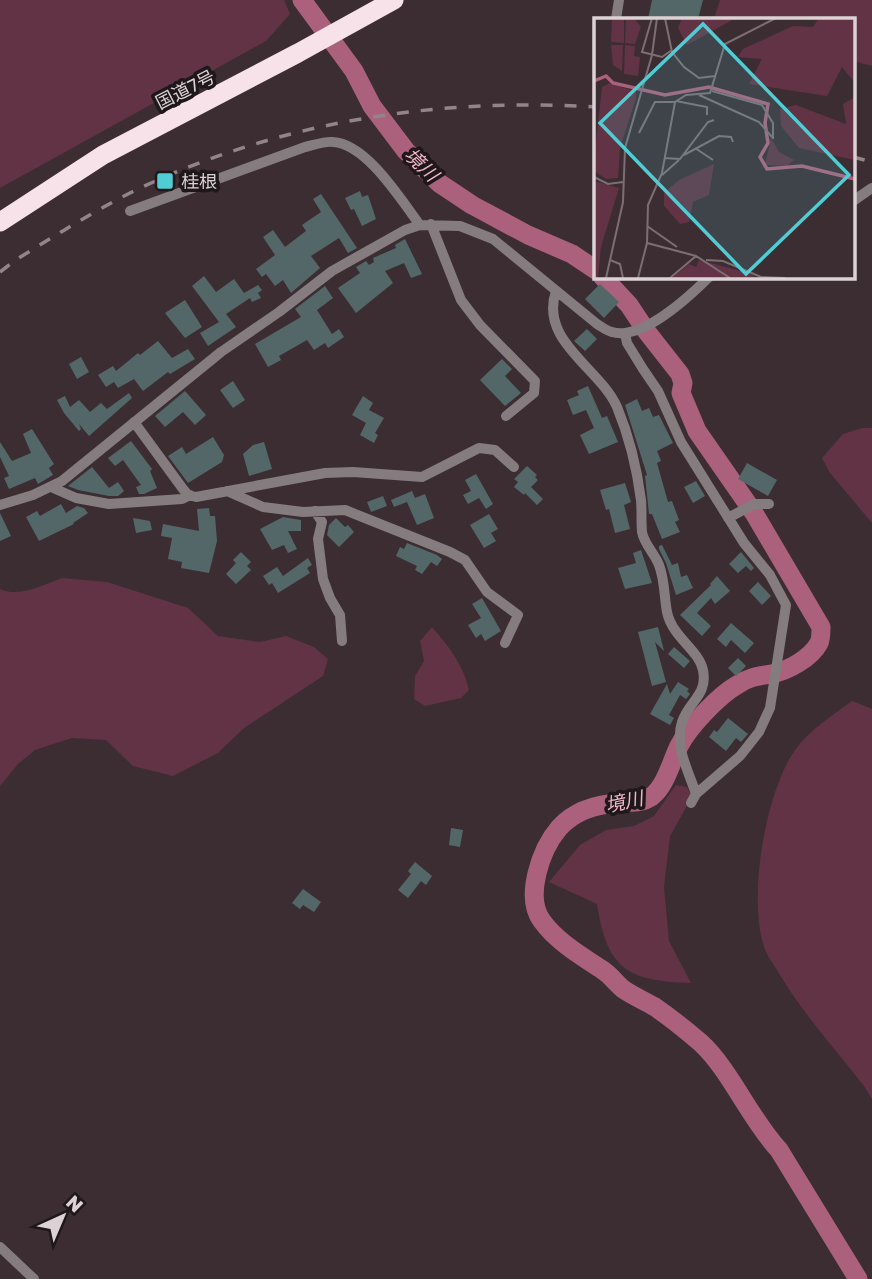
<svg xmlns="http://www.w3.org/2000/svg" width="872" height="1279" font-family="'Golos Text','Noto Sans JP',sans-serif">
	<style>
		.green { fill: #613344 }
		.lines { fill: none; stroke-linecap: round; stroke-linejoin: round }
		.river { stroke: #ab617b; stroke-width: 19 }
		.building { fill: #536768 }
		.street { stroke: #847c7e; stroke-width: 10 }
		.highway { stroke: #f6e2e8; stroke-width: 19 }
		.rail { stroke: #918588; stroke-width: 3.5; stroke-dasharray: 12 12; stroke-linecap: butt }
		.poi-dot { fill: #51ccd4; stroke: #1f181a; stroke-width: 2.5 }
		.labels { text-anchor: middle; dominant-baseline: central; stroke-width: 7; stroke-linejoin: round; paint-order: stroke }
		.street-label { font-size: 18px; fill: #dcd2d5; stroke: #1f181a }
		.poi-label { font-size: 18px; fill: #dcd2d5; stroke: #1f181a; text-anchor: start }
		.water-label { font-size: 19px; font-style: italic; fill: #f4b5c9; stroke: #1f181a }
		.inset-river { fill: none; stroke: #ab617b; stroke-width: 3.5 }
		.inset-road { fill: none; stroke: #7c6f73; stroke-width: 2 }
		.view { fill: #51ccd4; fill-opacity: 0.15; stroke: #51ccd4; stroke-width: 3.5 }
		.inset-edge { fill: none; stroke: #dcd2d5; stroke-width: 3.5 }
	</style>
	<rect width="100%" height="100%" fill="#3c2d32"/>
	<!-- green -->
	<path class="green" d="M0,0h284l6,14 -24,27 -266,147z
		M720,0h152v66l-19,-5v-42h-139z
		M862,428h10v95l-42,-50 -8,-15 21,-24z
		M62,578l45,4 81,26 30,28 42,6 26,-6 28,11 14,12 -5,17 -79,52 -26,25 -45,23 -40,-10 -27,-26 -34,-2 -37,12 -17,14 -18,22v-197c19,9 43,-4 62,-11z
		M432,627c16,18 32,39 37,63l-8,8 -36,8 -11,-7 1,-23 9,-15 -4,-20z
		M852,701l20,8v390l-8,-13c-28,-36 -60,-71 -84,-111 -4,-7 -10,-15 -14,-23 -20,-48 -1,-160 29,-202 14,-20 38,-35 57,-49z
		M676,785l11,2 5,10 -22,39 -6,51 5,54 22,42c-64,-2 -84,-14 -94,-79l-48,-22 31,-37 26,-15 28,-4 20,-10z"/>
	<g class="lines">
		<!-- river -->
		<path class="river" d="M302,0l52,71 18,35 34,45 33,32 33,22 56,30 44,19 24,16
			M602,276l27,29 18,27 33,42 3,9 -2,10 16,38 57,82 67,114c0,5 0,12 -2,16 -8,15 -31,28 -48,31 -13,2 -22,3 -34,11 -19,11 -48,42 -58,61 -8,16 -13,40 -28,51 -9,6 -20,5 -31,6 -23,1 -45,7 -61,25 -18,21 -35,69 -17,93 15,21 41,36 62,50 7,5 12,12 19,18 10,7 22,12 32,18 16,11 32,24 46,36 30,28 49,76 78,107l79,129"/>
	</g>
	<!-- building -->
	<path class="building" d="M652,0h51l-5,19h-50z
		M360,191l2,6 6,-2 8,24 -14,7 -8,-17 -3,1 -6,-12z
		M321,194l36,54 -9,5 -9,-15 -28,18 9,12 -29,25 -8,-13 -8,6 -9,-12 -4,3 -6,-8 19,-14 -12,-18 10,-7 12,17 21,-16 -4,-6 19,-13 -8,-13z
		M405,239l17,35 -11,4 -7,-15 -19,8 8,12 -37,30 -18,-25 22,-15 -4,-6 10,-6 3,4 5,-3 -1,-4 23,-10 -1,-3z
		M204,276l12,16 18,-13 10,14 14,-8 4,5 -4,3 3,5 -9,4 -2,-4 -24,16 10,13 -28,19 -8,-13 19,-11 -27,-36z
		M600,284l19,18 -15,16 -19,-19z
		M325,286l8,12 -16,12 15,24 7,-5 5,8 -16,11 -3,-5 -11,7 -7,-10 -28,16 2,4 -13,7 -13,-23 46,-27 -6,-8z
		M185,300l17,27 -17,11 -20,-25z
		M587,329l10,10 -12,12 -11,-10z
		M158,341l14,17 16,-9 7,10 -25,15 -2,-2 -25,19 -9,-12 -16,9 -4,-6 -8,5 -8,-12 15,-9 3,5 22,-18 2,2z
		M81,357l8,15 -12,7 -8,-15z
		M502,359l10,10 -7,7 16,17 -16,13 -25,-26z
		M233,381l12,19 -12,8 -13,-18z
		M588,386l14,32 5,-2 11,26 -29,12 -9,-19 14,-7 -8,-18 -13,5 -6,-15 12,-5 -2,-4z
		M185,391l21,24 -11,10 -12,-13 -18,15 -10,-11z
		M129,393l3,5 -43,38 -10,-12 2,5 -2,2 -15,-18 -7,-13 8,-4 5,11 9,-7 11,12 11,-9 6,6z
		M363,396l10,7 -4,7 15,8 -9,15 3,2 -4,8 -14,-8 6,-12 -14,-8z
		M637,399l5,12 7,-3 4,9 6,-2 14,28 -16,8 4,10 -4,2 11,39 4,-1 7,19 -4,2 5,10 -18,7 -10,-25h-3l-4,-38 2,-1 -22,-70z
		M32,429l22,35 -5,4 4,7 -15,9 -3,-6 -26,11 -5,-11 5,-2 -9,-19v-15l12,19 19,-8 -8,-19z
		M213,437l11,18 -2,7 -34,21 -20,-27 14,-9 4,7z
		M131,441l21,28 -2,2 7,17 -13,6h-5l-3,-7 5,-2 -18,-25 -8,6 -7,-8z
		M264,442l8,27 -23,7 -6,-22 10,-9z
		M747,463l30,17 -9,16 -30,-17z
		M527,466l10,9 -2,2 3,3 -7,7 12,12 -6,6 -12,-12 -1,2 -10,-8 4,-5 -4,-3z
		M92,467l17,21 9,-6 6,9 -6,5h-9l-31,-6 -10,-4z
		M476,474l17,30 -7,5 -7,-11 -11,6 -5,-9 8,-4 -6,-11z
		M696,481l9,15 -12,7 -9,-16z
		M625,483l6,19 -7,3 6,24 -15,4 -6,-24 -3,1 -6,-20z
		M412,491l3,7 10,-4 9,24 -17,7 -10,-23 -13,5 -3,-7z
		M383,496l4,10 -16,6 -4,-10z
		M61,504l5,9 11,-7 7,2 4,5 -15,10 1,1 -35,17 -13,-24 11,-6 3,5z
		M209,508l1,8h5l2,25 -8,32 -28,-5 1,-6 -14,-3 4,-21 -11,-2 2,-12 36,7 -2,-22z
		M0,513l11,23 -11,5z
		M489,514l9,15 -7,4 5,8 -12,7 -14,-23z
		M283,517l18,3v11h-13l9,18 -9,4 -4,-8 -12,5 -12,-21z
		M133,518l17,3 2,9 -16,3z
		M336,518l9,9 3,-2 6,7 -15,15 -12,-12 2,-10z
		M407,543l30,12 5,4 -5,7 -6,-4 -9,12 -7,-4 2,-4 -21,-10 4,-9 4,2z
		M662,545l10,20 6,-2 3,14 6,-2 6,13 -17,7 -10,-32 -7,-14v-3z
		M641,550l11,33 -27,6 -7,-21 18,-5 -3,-10z
		M241,552l10,10 -4,4 4,4 -15,14 -10,-10 10,-11 -3,-3z
		M741,552l13,16 -3,3 -5,-5 -8,7 -9,-9z
		M308,558l4,7 -5,3 3,5 -32,20 -6,-10 -3,2 -6,-9 14,-9 6,9z
		M717,576l13,15 -15,13 -4,-6 -14,15 14,13 -9,10 -22,-21 31,-30 -1,-1z
		M758,582l13,14 -9,9 -13,-14z
		M482,598l19,33 -16,10 -4,-7 -5,4 -8,-13 13,-7 -9,-14z
		M731,623l23,20 -9,10 -14,-13 -5,7 -9,-8z
		M658,627l6,24 -9,-9 11,40 -14,4 -14,-54z
		M674,647l16,14 -6,7 -16,-14z
		M738,658l8,8 -10,10 -8,-8z
		M678,682l11,7 -2,2 3,3 -4,5 -6,-4 -11,20 5,3 -4,7 -20,-11 17,-30 3,10z
		M728,718l20,16 -7,8 -5,-4 -10,13 -17,-14 5,-7 3,2z
		M451,828l12,2 -3,17 -11,-2z
		M415,862l17,14 -6,9 -5,-4 -13,17 -10,-8 13,-16 -3,-3z
		M303,889l18,13 -7,10 -11,-7 -3,4 -8,-6z"/>
	<g class="lines">
		<!-- street -->
		<path class="street" d="M616,19l3,-19
			M853,201l19,-13
			M130,211l175,-64c9,-2 20,-6 28,-5 34,2 68,58 87,83
			M431,224l30,76 19,25 55,56 -1,12 -28,23
			M556,291c-17,50 43,76 61,116 12,29 20,62 24,93 1,11 0,21 1,32 2,12 13,22 17,33 6,16 5,31 8,47 5,25 32,38 36,58 5,25 -14,31 -21,52 -8,24 7,50 14,72
			M625,333l2,10 16,26 15,22 23,51 63,101 26,32 16,30 -16,103 -11,24 -19,24 -44,38 -5,9
			M134,422l49,67 5,6 8,2 129,-24 28,-1 69,5 57,-29 16,2 19,17
			M51,487l25,11 33,6 73,-5 8,-4
			M227,491l36,16 40,5 42,-2 105,42 15,8 22,32 31,23 -13,28
			M0,505l33,-10 29,-14 159,-129 58,-40 53,-41 73,-41 15,-5 40,1 33,13 104,85c5,3 10,7 15,8 30,9 78,-36 98,-56
			M315,511l7,11 -4,17 5,40 7,19 10,17 2,26
			M728,518l26,-14h15
			M0,1247l34,32"/>
		<!-- highway -->
		<path class="highway" d="M0,222l103,-67 195,-102 96,-53"/>
		<!-- rail -->
		<path class="rail" d="M853,157l19,5
			M0,272l17,-13c38,-23 75,-47 115,-67 144,-70 304,-95 464,-85"/>
	</g>
	<!-- markers -->
	<rect class="poi-dot" x="156" y="172" width="18" height="18" rx="3.5"/>
	<g class="labels">
		<!-- street labels -->
		<g class="street-label">
			<text transform="translate(185 89) rotate(-27)">国道7号</text>
		</g>
		<!-- poi labels -->
		<g class="poi-label">
			<text x="181" y="181">桂根</text>
		</g>
		<!-- water labels -->
		<g class="water-label">
			<text transform="translate(422 164) rotate(44)">境川</text>
			<text transform="translate(624 801) rotate(-12)">境川</text>
		</g>
	</g>
	<!-- overview -->
	<g transform="translate(594 18)">
		<rect width="261" height="261" fill="#3c2d32"/>
		<path d="M18,0h12v25l-13,-1zM32,0h8l7,9 -6,17 -10,-1zM88,0h54l-49,27 -9,-17zM225,0h36v65l-13,-16 -15,29 -78,-12 13,-25 -24,-2 5,-8 50,-23 20,1zM17,27h12l-1,26 -9,-6zM31,27l10,1 -1,10 6,1 -2,19 -14,-2zM16,65l26,9v6l-16,50 -2,30 -12,1 -12,-8v-12l8,-72zM261,79v63l-56,-12 -18,-22 -1,-17 16,-4 50,19 -3,-20zM177,120l8,14 15,8 -7,6 -22,-1zM120,146l-5,31 -16,7 -4,20 -9,2 -16,-18v-13l15,-13zM0,163l25,7 -18,59 -3,31h-4zM105,242l50,13 8,5h-85l17,-14 7,3z" fill="#613344"/>
		<path class="inset-river" d="M0,63l12,-5 7,7 52,12 44,-8 59,17 -3,19 3,20 -8,14 7,12 35,-3 53,13"/>
		<path class="inset-road" d="M58,0l-10,34 20,5 10,-7M71,0l7,34 12,15 15,11 16,-2M118,73l50,14 11,18v16M105,77l60,27 14,16M82,83l31,6v8M45,115l16,-31h20M101,130l18,12M90,137l35,-19 12,1 2,5M70,140l16,1 28,-37 6,-2M68,157l17,-15M0,159l14,7 15,-2M53,208l30,21M53,225l49,13 34,22M16,242l10,4 3,14M112,242l17,1 38,16 24,1M12,260l17,-76 2,-54 27,-93 5,-37M44,260l9,-35 1,-38 14,-32 13,-71 11,-7 24,-2 15,-49 51,-26M76,260l26,-22"/>
		<path class="view" d="M109,6l146,151 -103,99 -146,-151z"/>
		<rect width="261" height="261" class="inset-edge"/>
	</g>
	<!-- north arrow -->
	<g transform="translate(63 1216) rotate(44)" stroke="#1f181a" stroke-width="5" paint-order="stroke">
	<path d="M0-5L12 26L0 18L-12 26Z" fill="#dcd2d5"/>
	<text y="-10" font-size="19" font-weight="bold" text-anchor="middle" fill="#dcd2d5">N</text>
	</g>
</svg>
